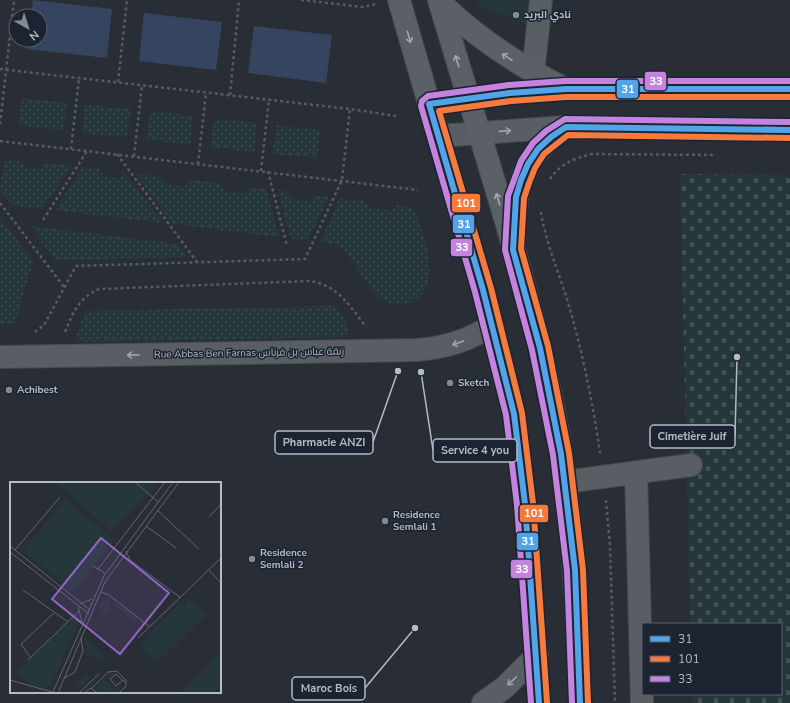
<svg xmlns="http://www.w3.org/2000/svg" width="790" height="703" font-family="'Nunito Sans',Cairo,sans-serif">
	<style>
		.grass { fill: url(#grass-dots) }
		.cemetery { fill: url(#cemetery-stones) }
		.park { fill: #26373c }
		.water { fill: #36455f }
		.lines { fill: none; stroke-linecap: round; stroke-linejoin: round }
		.minor-casing { stroke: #474a50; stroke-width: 24 }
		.major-casing { stroke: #444850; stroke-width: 24 }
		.path { stroke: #565b62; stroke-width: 2.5; stroke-dasharray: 3 3; stroke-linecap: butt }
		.minor { stroke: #595d64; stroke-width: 22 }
		.major { stroke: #5b5f66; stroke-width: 22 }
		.bus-1-casing { stroke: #1c2431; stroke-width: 9 }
		.bus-2-casing { stroke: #1c2431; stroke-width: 9 }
		.bus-3-casing { stroke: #1c2431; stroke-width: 9 }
		.bus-1 { stroke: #53a3e8; stroke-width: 6 }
		.bus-2 { stroke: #f6793e; stroke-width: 6 }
		.bus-3 { stroke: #c483df; stroke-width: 6 }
		.oneway { stroke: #a1a8b4 }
		.oneway2 { stroke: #9ca3af }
		.poi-dot { fill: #838995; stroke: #1c2431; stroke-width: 1.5 }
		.labels { text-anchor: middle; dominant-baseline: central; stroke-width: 3; stroke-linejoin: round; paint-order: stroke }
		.poi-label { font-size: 10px; font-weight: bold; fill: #b3bac8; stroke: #1c2431; text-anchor: start }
		.street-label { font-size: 10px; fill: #b3bac8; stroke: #1c2431 }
		.inset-road { fill: none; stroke: #606570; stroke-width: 1 }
		.view { fill: #9165c3; fill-opacity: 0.15; stroke: #9165c3; stroke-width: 2 }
		.inset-edge { fill: none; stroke: #b3bac8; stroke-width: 2 }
		.leader { fill: none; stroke: #b3bac8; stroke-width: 1.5 }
		.callout-dot { fill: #b3bac8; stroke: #1c2431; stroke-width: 1.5 }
		.callout { fill: #1c2431; stroke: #b3bac8; stroke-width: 1.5 }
		.callout-label { font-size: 11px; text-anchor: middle; font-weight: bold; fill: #b3bac8 }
		.line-badge { stroke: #1c2431; stroke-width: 1.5 }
		.badge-label { font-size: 11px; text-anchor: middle; font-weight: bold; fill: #fff }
	</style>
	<defs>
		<pattern id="grass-dots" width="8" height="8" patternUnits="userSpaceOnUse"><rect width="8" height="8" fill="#26373c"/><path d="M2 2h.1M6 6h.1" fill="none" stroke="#435257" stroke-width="1.8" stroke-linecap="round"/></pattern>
		<pattern id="cemetery-stones" width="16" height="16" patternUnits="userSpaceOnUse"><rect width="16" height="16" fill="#26373c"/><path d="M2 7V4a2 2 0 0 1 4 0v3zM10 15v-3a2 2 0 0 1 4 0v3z" fill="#435257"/></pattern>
	</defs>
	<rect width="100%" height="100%" fill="#292d36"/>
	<!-- grass -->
	<path class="grass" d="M22,98l45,5 -3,28 -46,-6z
		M85,105l46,4 -4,28 -45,-4z
		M150,111l43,5 -3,28 -44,-4z
		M214,119l43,4 -3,29 -43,-5z
		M276,125l44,5 -3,28 -44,-4z
		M4,159l21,3v5l17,2 1,-6 28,3 -28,43 -31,-4 -12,-14z
		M83,167l16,2 5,8 16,2 2,-8 2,1 39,51 -108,-13z
		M135,173l25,3 8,9 17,2 7,-7 27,3 8,9 17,2 7,-7 15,2 13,48 -106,-13z
		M278,190l8,1 8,9 19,2 2,-7 14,2 -21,43 -17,-2z
		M340,198l23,3 7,7 22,3 5,-6 13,2 6,5c8,27 28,73 -4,90 -11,5 -23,2 -33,-3l-35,-49 -9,-6 -15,-2z
		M0,216l33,46 -18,62h-15z
		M30,226l148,18 9,13 -132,3z
		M334,306c8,5 16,20 15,29l-2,2 -269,5 -3,-4 11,-27z"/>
	<!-- cemetery -->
	<path class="cemetery" d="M680,174l110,1v528h-98v-9h89v-70h-91z"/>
	<!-- park -->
	<path class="park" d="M477,0h54l-3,25 -49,-19z"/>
	<!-- water -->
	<path class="water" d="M33,0l79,9 -5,49 -80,-9 2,-9h11v-24h-9z
		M144,13l78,9 -6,48 -77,-9z
		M254,26l78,9 -6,48 -78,-10z"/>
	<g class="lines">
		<defs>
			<path id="minor" d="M533,73l8,-73
				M429,104l81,-11 56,-4h224
				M438,136l128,-9 224,3
				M0,357l416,-7c28,-2 53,-9 76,-25
				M636,472l6,231
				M565,482l126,-17
				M483,703l22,-16 32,-32"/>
			<path id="major" d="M399,0l84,290 31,124 11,90 14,199
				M439,0c40,136 87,272 115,411 19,97 22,194 26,292
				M441,3c37,36 78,63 125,86
				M514,234c2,-50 8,-78 52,-107"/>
		</defs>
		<!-- minor casing -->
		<use href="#minor" class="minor-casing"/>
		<!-- major casing -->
		<use href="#major" class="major-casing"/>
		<!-- path -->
		<path class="path" d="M301,0l62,7 12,-3
			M0,69l350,40 46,7
			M118,82l9,-82
			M230,95l9,-95
			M0,124l14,-124
			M0,141l418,49
			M71,149l8,-71
			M117,154l80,108
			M134,156l8,-71
			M198,164l8,-71
			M261,171l8,-71
			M268,171l19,75
			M550,179c10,-15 25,-21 42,-25l123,1
			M0,203l64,84
			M541,212c5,32 19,63 28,94 14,48 24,98 31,147
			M43,220l44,-69
			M35,332l9,-7 32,-59 229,-7 37,-79 8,-71
			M65,332c8,-20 14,-34 34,-43l210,-8c28,3 41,25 57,46
			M606,500l4,46 5,157"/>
		<!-- minor -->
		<use href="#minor" class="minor"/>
		<!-- major -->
		<use href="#major" class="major"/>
		<defs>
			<path id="bus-1" d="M539,703l-14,-199 -11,-90 -31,-124 -54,-186 81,-11 56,-4h224
				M580,703l-5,-133 -14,-116 -21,-106 -27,-98 3,-53 5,-17 7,-16 10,-15 13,-12 15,-10 224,3"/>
			<path id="bus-2" d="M547,702l-14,-199 -11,-90 -31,-125 -52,-177 72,-10 55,-4h224
				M588,703l-5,-133 -14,-117 -21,-107 -27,-97 3,-51 5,-15 6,-15 9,-14 24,-19 222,3"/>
			<path id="bus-3" d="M531,703l-14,-198 -11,-90 -31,-123 -54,-186 1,-5 6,-5 81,-11 56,-4h225
				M572,703l-5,-132 -14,-116 -21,-105 -27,-100 3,-54 13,-35 12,-18 13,-12 19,-12 225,3"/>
		</defs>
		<!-- bus-1 casing -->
		<use href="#bus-1" class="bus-1-casing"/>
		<!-- bus-2 casing -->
		<use href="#bus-2" class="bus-2-casing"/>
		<!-- bus-3 casing -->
		<use href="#bus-3" class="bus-3-casing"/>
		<!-- bus-1 -->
		<use href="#bus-1" class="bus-1"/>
		<!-- bus-2 -->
		<use href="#bus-2" class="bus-2"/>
		<!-- bus-3 -->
		<use href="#bus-3" class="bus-3"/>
	</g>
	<!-- one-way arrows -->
	<defs><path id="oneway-shaft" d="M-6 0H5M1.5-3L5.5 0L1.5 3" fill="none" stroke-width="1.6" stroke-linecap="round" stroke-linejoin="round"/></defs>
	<g class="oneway">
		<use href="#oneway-shaft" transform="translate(409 37) rotate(74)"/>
		<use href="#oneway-shaft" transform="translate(507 57) rotate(-146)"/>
		<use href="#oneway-shaft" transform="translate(457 61) rotate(-107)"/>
		<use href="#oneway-shaft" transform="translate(498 199) rotate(-107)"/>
	</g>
	<g class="oneway2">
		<use href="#oneway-shaft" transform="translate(505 131) rotate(-4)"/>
		<use href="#oneway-shaft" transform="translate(458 343) rotate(161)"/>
		<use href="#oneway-shaft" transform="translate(133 355) rotate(179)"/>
		<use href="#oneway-shaft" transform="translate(512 681) rotate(137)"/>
	</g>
	<!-- markers -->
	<g class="poi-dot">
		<circle cx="516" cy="15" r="4"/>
		<circle cx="450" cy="383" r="4"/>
		<circle cx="9" cy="390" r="4"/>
		<circle cx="385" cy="521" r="4"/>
		<circle cx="252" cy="559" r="4"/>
	</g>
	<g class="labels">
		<!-- poi labels -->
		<g class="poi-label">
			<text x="524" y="15">نادي البريد</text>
			<text x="458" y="383">Sketch</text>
			<text x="17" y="390">Achibest</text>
			<text x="393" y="515">Residence<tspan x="393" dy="12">Semlali 1</tspan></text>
			<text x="260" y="553">Residence<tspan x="260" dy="12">Semlali 2</tspan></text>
		</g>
		<!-- street labels -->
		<g class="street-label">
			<text transform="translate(249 353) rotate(-1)">Rue Abbas Ben Farnas زنقة عباس بن فرناس</text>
		</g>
	</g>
	<!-- overview -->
	<g transform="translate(10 482)">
		<rect width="211" height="211" fill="#292d36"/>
		<path d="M178,116l11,11 -2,3 3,-2 5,6 -48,47 -16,-17 12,-16 29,-28 3,4zM89.5 124a5.5 5.5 0 1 1 11 0a5.5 5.5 0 1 1-11 0ZM104,119l23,18v1l-2,1 -22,-17zM76,156l8,8 -5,11 -4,-1zM85,164l3,5 10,9 -18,-3zM211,169v34l-8,8h-26l-4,-4zM100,191h4l-7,7 8,9 6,-5 1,2 -6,7h-15l-6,-6zM76,192l4,4 -8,8 -8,2z" fill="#26373c"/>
		<path d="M45,0h104l-47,49zM55,18l49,40 -40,52 -51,-42z" fill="#26373c"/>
		<path d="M66,133l3,5 -28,66 -12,2 -7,-3 -14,-14z" fill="#26373c"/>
		<path class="inset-road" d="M125,0l23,20M147,28l42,39M199,35l12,-13M136,44l30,22M0,64l80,64M5,68l45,-53M116,69l4,9 51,38M0,70l79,62M83,84l12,7M88,87l67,-87M199,88l12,13M13,108l45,32M91,110l8,3 41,32M70,122l12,-5M68,125l4,15M128,156l83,-80M20,175l-9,-13 33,-31M18,178l51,-49M54,196l11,-6 8,-21 -2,-13M0,198l42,12M113,198l-7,6 -6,-7 6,-5 1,1 8,7M82,206l16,-16 9,-1 9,9v6l-7,7M43,210l51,-116 69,-94M48,211l47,-111 74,-100M69,211l20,-19M74,211l7,-5 6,5"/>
		<path class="view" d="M91,56l68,55 -49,61 -68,-55z"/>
		<rect width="211" height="211" class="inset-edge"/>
	</g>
	<!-- callouts -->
	<path class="leader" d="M737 357L735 436M398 371L373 442M421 372L433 450M415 628L365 688"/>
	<g class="callout-dot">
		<circle cx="737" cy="357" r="4"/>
		<circle cx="398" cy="371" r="4"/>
		<circle cx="421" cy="372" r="4"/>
		<circle cx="415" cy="628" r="4"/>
	</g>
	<g class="callout">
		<rect x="650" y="425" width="85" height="23" rx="4"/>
		<rect x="275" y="431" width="98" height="23" rx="4"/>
		<rect x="433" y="439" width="84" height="23" rx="4"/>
		<rect x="292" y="677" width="73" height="23" rx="4"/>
	</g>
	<g class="callout-label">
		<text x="692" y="440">Cimetière Juif</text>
		<text x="324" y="446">Pharmacie ANZI</text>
		<text x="475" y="454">Service 4 you</text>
		<text x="329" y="692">Maroc Bois</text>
	</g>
	<g class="line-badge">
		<rect x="644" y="71" width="23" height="20" rx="4" fill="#c483df"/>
		<rect x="616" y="79" width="23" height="20" rx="4" fill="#53a3e8"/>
		<rect x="451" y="193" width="30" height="20" rx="4" fill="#f6793e"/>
		<rect x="452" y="214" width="23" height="20" rx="4" fill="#53a3e8"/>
		<rect x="450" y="238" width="23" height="19" rx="4" fill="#c483df"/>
		<rect x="519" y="504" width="30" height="19" rx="4" fill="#f6793e"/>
		<rect x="516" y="532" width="23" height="19" rx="4" fill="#53a3e8"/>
		<rect x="510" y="559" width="23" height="20" rx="4" fill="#c483df"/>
	</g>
	<g class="badge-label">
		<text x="656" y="85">33</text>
		<text x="628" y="93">31</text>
		<text x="466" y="207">101</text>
		<text x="464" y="228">31</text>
		<text x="462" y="251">33</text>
		<text x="534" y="517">101</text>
		<text x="528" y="545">31</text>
		<text x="522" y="573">33</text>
	</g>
	<!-- legend -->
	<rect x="642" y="623" width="140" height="72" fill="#1c2431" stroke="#58606d"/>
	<rect x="650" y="636" width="20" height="6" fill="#53a3e8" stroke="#58606d"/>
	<text x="678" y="643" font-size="12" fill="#b3bac8">31</text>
	<rect x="650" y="656" width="20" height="6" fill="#f6793e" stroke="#58606d"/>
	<text x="678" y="663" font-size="12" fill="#b3bac8">101</text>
	<rect x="650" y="676" width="20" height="6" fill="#c483df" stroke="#58606d"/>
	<text x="678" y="683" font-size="12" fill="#b3bac8">33</text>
	<!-- north arrow -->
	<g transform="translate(28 28) rotate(141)"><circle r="19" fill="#1c2431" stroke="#58606d"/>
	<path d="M0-3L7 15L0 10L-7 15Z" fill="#838995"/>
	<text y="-6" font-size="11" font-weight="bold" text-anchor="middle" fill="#b3bac8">N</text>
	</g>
</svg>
